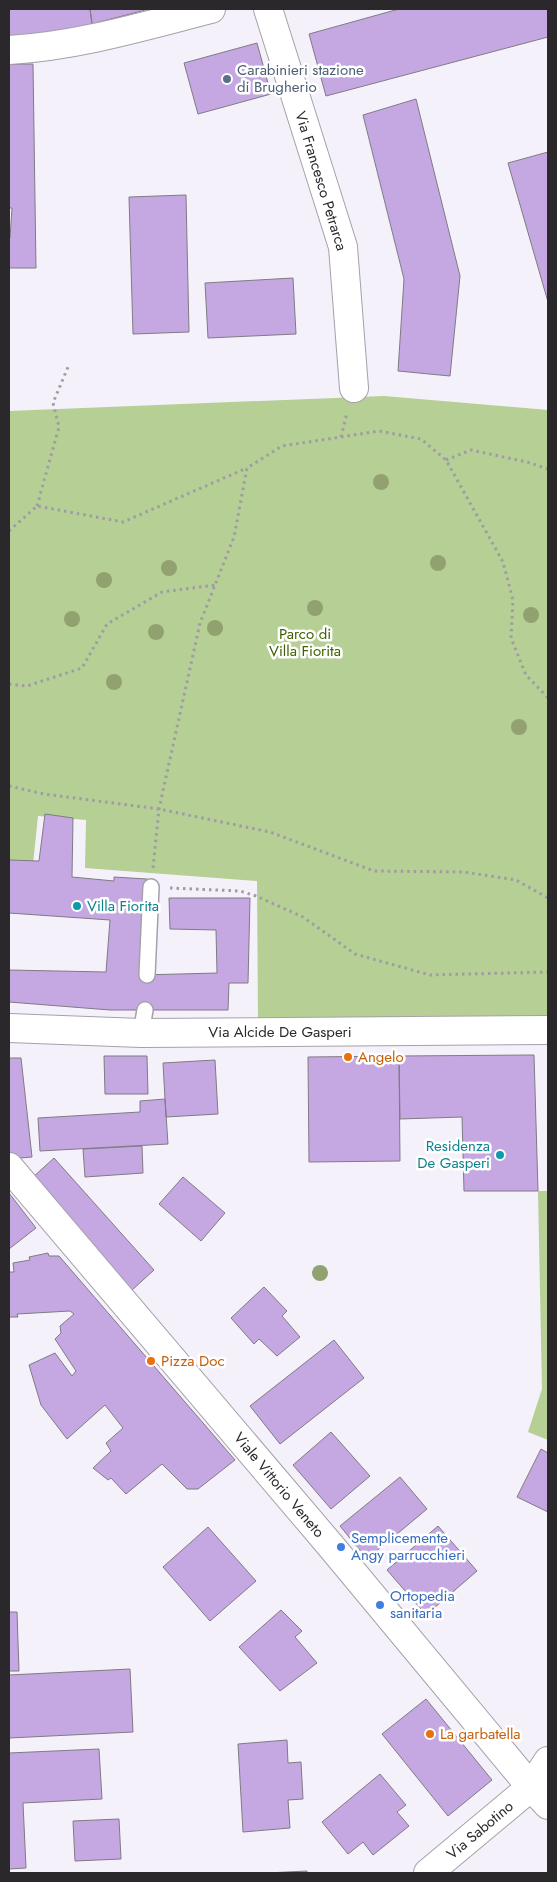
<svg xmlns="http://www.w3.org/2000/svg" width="557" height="1882" font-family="Jost,sans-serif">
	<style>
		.green { fill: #b5cf95 }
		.building { fill: #c5a8e2; stroke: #7f7b84 }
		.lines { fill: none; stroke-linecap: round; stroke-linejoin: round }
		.lane-casing { stroke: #a5a1aa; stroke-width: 18 }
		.street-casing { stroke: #a5a1aa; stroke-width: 30 }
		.path { stroke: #9f9ca3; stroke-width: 3; stroke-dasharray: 2.5 4; stroke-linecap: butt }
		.lane { stroke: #fff; stroke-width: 15 }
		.street { stroke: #fff; stroke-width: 28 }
		.tree { fill: #92a170 }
		.service-dot { fill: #5c6f8a; stroke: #fff; stroke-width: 2 }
		.culture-dot { fill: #0f9aa8; stroke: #fff; stroke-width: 2 }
		.food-dot { fill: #e8710a; stroke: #fff; stroke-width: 2 }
		.shop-dot { fill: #3f7fe0; stroke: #fff; stroke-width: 2 }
		.labels { text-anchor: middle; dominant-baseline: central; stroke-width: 5; stroke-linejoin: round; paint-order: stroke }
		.service-label { font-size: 15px; fill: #4e5e75; stroke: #fff; text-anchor: start }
		.street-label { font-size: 15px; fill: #2a282b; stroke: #fff }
		.park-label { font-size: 15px; fill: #416000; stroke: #fff }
		.culture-label { font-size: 15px; fill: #0d838f; stroke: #fff; text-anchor: start }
		.food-label { font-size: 15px; fill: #c56008; stroke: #fff; text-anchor: start }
		.shop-label { font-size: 15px; fill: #366cbe; stroke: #fff; text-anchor: start }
	</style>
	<rect width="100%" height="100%" fill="#f5f1fa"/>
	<!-- green -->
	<path class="green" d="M384,396l164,14v611h-290l-1,-140 -172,-13 1,-48 -48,-4 -5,48 -24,-2v-451z
		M538,1191h10v249l-20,-8 14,-43z"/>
	<!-- building -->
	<path class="building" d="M9,9h81l2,15 -83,19z
		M90,9h59l-57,15z
		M399,9h149v28l-222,59 -17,-62z
		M257,43l14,51 -73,20 -14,-51z
		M9,64h24l3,204h-27v-30h1l2,-30h-3z
		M416,99l44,177 -10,100 -52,-5 6,-92 -41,-164z
		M548,152v150l-40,-139z
		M186,195l3,137 -56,2 -4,-137z
		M293,278l3,56 -88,4 -3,-55z
		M45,814l28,4 -1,59 42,4v-4l33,2 -7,96 77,-2 -1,-43 -46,-1 -1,-31h81l-2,85h-19l-1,27h-118l-101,-8v-32l97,2 4,-52 -101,-7v-53l30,1z
		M534,1055l4,136h-74l-2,-74 -62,2 -1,-63z
		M104,1056h43l1,38h-43z
		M399,1056l1,105 -91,1 -1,-105z
		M9,1058h12l11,99 -23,2z
		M215,1060l3,54 -52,3 -3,-54z
		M165,1099l3,45 -128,7 -2,-33 102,-6v-11z
		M142,1146l1,27 -58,4 -2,-28z
		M54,1158l100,112 -22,20 -100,-112z
		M183,1177l42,36 -24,28 -42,-37z
		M9,1193l27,35 -27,21z
		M48,1253l1,3h10l176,204 -37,29h-11l-25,-25 -36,30 -15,-16 -3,2 -15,-12 18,-17 -5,-8 17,-15 -18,-23 -38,34 -26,-34 -12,-40 26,-12 17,23 4,-5 -21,-32 6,-6 -1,-7 14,-12 -4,-3 -53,3 1,3h-9v-45h5l-1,-9 17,-3 -1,-3z
		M264,1287l23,24 -5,5 18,21 -23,19 -18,-17 -5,5 -23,-26z
		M334,1340l30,38 -84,66 -30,-38z
		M331,1432l39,44 -39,33 -38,-44z
		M541,1449l7,4v59l-31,-15z
		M400,1477l27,32 -60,50 -27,-33z
		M438,1526l39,45 -51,44 -39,-45z
		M208,1527l48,54 -46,40 -47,-54z
		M281,1610l21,21 -7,6 22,26 -37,28 -41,-44z
		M9,1612h8l2,59h-10z
		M130,1669l3,63 -124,6v-63z
		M426,1699l66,81 -44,36 -66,-82z
		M287,1740l1,23 13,-1 2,37 -15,1 2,28 -47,4 -5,-88z
		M99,1749l3,50 -79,4 3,65 -17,1v-116z
		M380,1774l26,31 -9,7 12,14 -36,29 -10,-13 -15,12 -26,-32z
		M119,1819l2,40 -46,2 -2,-40z
		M307,1871v2h-40z"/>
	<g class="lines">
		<defs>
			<path id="lane" d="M147,975l4,-88
				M141,1033l4,-23"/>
			<path id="street" d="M268,9l75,238 11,141
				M9,50c69,-4 135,-24 202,-41
				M9,1028l132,5 407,-3
				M9,1167l321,378 201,242 17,18
				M428,1873l103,-86 17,-26"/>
		</defs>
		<!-- lane casing -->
		<use href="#lane" class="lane-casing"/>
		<!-- street casing -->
		<use href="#street" class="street-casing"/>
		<!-- path -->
		<path class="path" d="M341,437l38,-6 42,8 25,21 57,102 10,38 -2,38 15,37 22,23
			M446,460l25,-10 56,12 21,7
			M37,506l22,-79 -6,-24 15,-36
			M9,531l28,-25 86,16 124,-54
			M9,684l18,2 55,-18 25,-44 55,-32 53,-7
			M9,786l35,8 115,15 111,23 104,39 90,1 52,8 32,18
			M153,868l6,-59 41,-186 34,-86 13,-69 35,-22 59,-9 6,-24
			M170,888l70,3 16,5 47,21 52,37 75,21 118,-3"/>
		<!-- lane -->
		<use href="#lane" class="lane"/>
		<!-- street -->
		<use href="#street" class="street"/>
	</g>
	<!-- trees -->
	<g class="tree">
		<circle cx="381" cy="482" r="8"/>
		<circle cx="438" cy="563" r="8"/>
		<circle cx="169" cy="568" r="8"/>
		<circle cx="104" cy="580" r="8"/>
		<circle cx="315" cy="608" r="8"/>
		<circle cx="531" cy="615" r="8"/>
		<circle cx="72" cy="619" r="8"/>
		<circle cx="215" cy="628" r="8"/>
		<circle cx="156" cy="632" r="8"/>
		<circle cx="114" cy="682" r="8"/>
		<circle cx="519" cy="727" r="8"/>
		<circle cx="320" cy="1273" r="8"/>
	</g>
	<!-- markers -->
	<circle class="service-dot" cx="227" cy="79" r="5"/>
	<g class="culture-dot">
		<circle cx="77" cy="906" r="5"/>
		<circle cx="500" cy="1155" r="5"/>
	</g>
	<g class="food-dot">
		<circle cx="348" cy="1057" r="5"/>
		<circle cx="151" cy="1361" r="5"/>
		<circle cx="430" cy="1734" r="5"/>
	</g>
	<g class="shop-dot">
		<circle cx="341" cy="1547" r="5"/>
		<circle cx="380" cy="1605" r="5"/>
	</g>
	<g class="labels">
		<!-- service labels -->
		<g class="service-label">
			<text x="237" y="70">Carabinieri stazione<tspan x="237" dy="17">di Brugherio</tspan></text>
		</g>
		<!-- street labels -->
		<g class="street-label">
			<text transform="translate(321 181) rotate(73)">Via Francesco Petrarca</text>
			<text x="280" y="1032">Via Alcide De Gasperi</text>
			<text transform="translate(279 1485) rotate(50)">Viale Vittorio Veneto</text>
			<text transform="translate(480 1830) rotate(-40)">Via Sabotino</text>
		</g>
		<!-- park labels -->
		<g class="park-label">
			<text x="305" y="634">Parco di<tspan x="305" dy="17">Villa Fiorita</tspan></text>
		</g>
		<!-- culture labels -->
		<g class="culture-label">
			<text x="87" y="906">Villa Fiorita</text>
			<text x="490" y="1146" text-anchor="end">Residenza<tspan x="490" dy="17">De Gasperi</tspan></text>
		</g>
		<!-- food labels -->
		<g class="food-label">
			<text x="358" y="1057">Angelo</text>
			<text x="161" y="1361">Pizza Doc</text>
			<text x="440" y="1734">La garbatella</text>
		</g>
		<!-- shop labels -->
		<g class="shop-label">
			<text x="351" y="1538">Semplicemente<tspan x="351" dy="17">Angy parrucchieri</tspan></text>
			<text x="390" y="1596">Ortopedia<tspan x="390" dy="17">sanitaria</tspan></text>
		</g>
	</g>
	<!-- border -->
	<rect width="557" height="1882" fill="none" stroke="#2a282b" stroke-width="20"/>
</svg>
